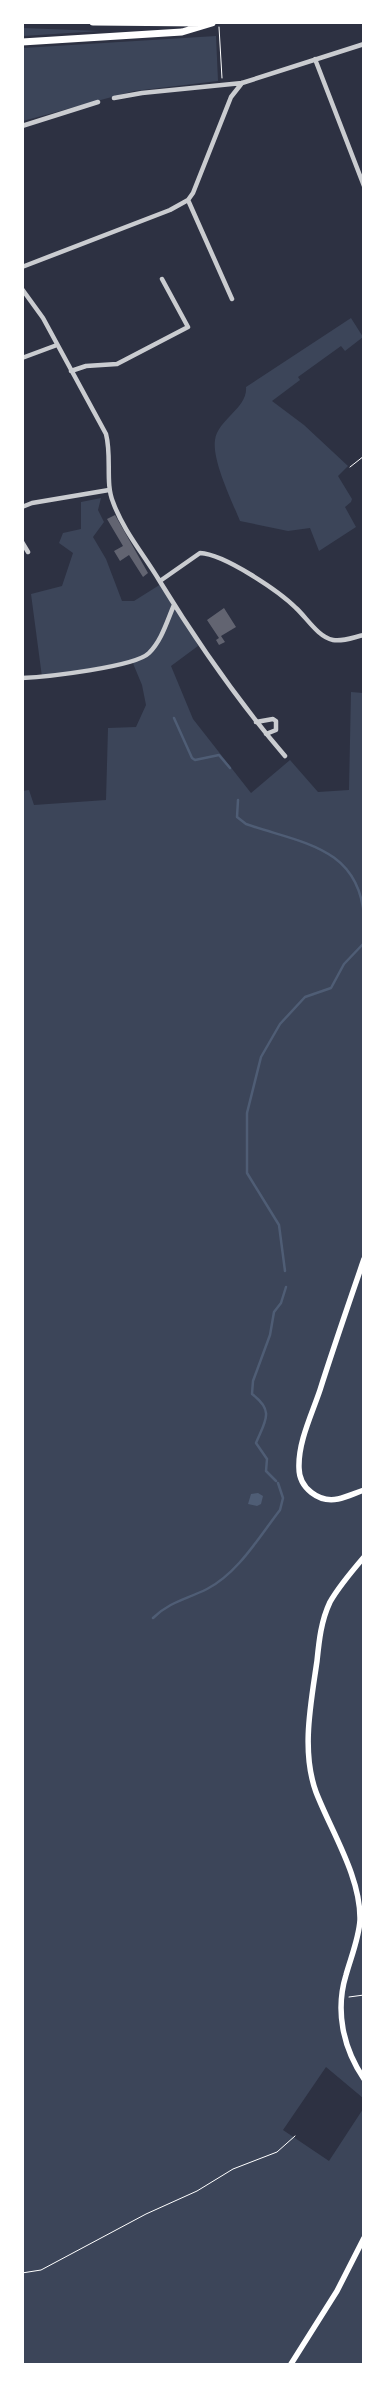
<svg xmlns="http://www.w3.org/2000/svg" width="386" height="2387" font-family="'DM Sans',sans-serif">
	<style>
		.green { fill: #3c4559 }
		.water { fill: #4f5d75 }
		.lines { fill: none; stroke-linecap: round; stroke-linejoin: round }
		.stream { stroke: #4f5d75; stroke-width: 2.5 }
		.building { fill: #626471 }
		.path { stroke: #fff; stroke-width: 1 }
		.minor { stroke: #caccd0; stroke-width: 4.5 }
		.secondary { stroke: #fff; stroke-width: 5.5 }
		.trunk { stroke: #fff; stroke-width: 7 }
	</style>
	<rect width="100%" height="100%" fill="#2d3142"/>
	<!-- green -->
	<path class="green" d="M23,28l77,3 -77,5z
		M216,36l2,45 -84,10 -111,30v-73z
		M351,318l12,19 -18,14 -4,-5 -43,31 2,3 -28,21 32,24 44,41 -10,10 14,23 -1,3 -6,5 11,20 -37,24 -9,-23 -22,3 -48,-10c-8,-20 -28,-60 -25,-81 3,-21 33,-32 31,-53z
		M101,498l-3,12 6,12 -11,15 13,22 16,42h12l27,-17 29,44 8,18 -27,20 22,53 58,74 39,-33 28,32 31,-2 2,-98 12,1v1405l-37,-31 -43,63 46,31 34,-52v255h-340l-1,-1573 7,-1 5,15 72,-5 2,-72 28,-1 10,-22 -4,-20 -10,-24 -90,16 -11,-83 31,-8 11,-33 -14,-10 4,-10 18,-4v-27z"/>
	<!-- water -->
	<path class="water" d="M258,1493l5,3 -2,8 -4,2 -9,-2 3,-10z"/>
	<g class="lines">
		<!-- stream -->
		<path class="stream" d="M174,718l18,40 3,2 24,-5 11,13
			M238,800l-1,17 9,7c54,19 113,22 118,93
			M285,1271l-6,-46 -32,-52v-60l14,-56 19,-33 25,-27 26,-9 13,-24 20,-21
			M276,1481l-10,-10 1,-12 -11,-16c9,-22 19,-32 -4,-49l1,-13 17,-46 4,-23 7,-9 5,-16
			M153,1618c16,-16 34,-19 54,-29 31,-16 52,-52 73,-79l3,-12 -5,-15"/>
	</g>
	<!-- building -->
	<path class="building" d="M115,515l33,58 -5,4 -14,-22 -9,6 -6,-10 9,-5 -16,-27z
		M224,608l12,19 -15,9 4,6 -6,3 -3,-5 3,-2 -12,-18z"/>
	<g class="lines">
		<!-- path -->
		<path class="path" d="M219,27l3,51
			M350,467l14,-11
			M349,1997l15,-2
			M22,2273l19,-3 105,-56 51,-23 36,-22 44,-17 18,-16"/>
		<!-- minor -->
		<path class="minor" d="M315,59l49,127
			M114,98l28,-5 100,-10 122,-39
			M22,126l76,-24
			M188,200l44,99
			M22,267l148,-57 18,-10 5,-7 38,-96 11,-14
			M22,289l21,29 63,116c6,23 -1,49 7,68 10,28 31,53 46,78 38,62 79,121 126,176
			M22,358l35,-13
			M71,371l15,-5 31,-2 71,-37 -26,-48
			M22,507l10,-4 77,-13
			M22,542l6,10
			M160,581l40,-28c24,1 79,38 96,55 11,10 22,29 37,32 10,2 21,-3 31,-5
			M22,678c24,-1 113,-11 127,-25 13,-13 18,-32 25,-48
			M256,722l17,-3 3,2v9l-10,4"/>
		<!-- secondary -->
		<path class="secondary" d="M364,1259c-15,44 -30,87 -44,131 -8,24 -22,52 -21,78 0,20 20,35 39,31 9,-2 17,-6 26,-9
			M364,1557c-12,14 -25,29 -34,45 -9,19 -11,39 -13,59 -6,42 -16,90 -1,131 15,39 45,85 44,128 -1,18 -9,37 -14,55 -11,36 -3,73 18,104
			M291,2364l46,-73 27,-53"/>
		<!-- trunk -->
		<path class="trunk" d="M93,22l109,1
			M22,42l160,-10 30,-9"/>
	</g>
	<!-- border -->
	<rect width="386" height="2387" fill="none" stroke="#ffffff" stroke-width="48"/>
</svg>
